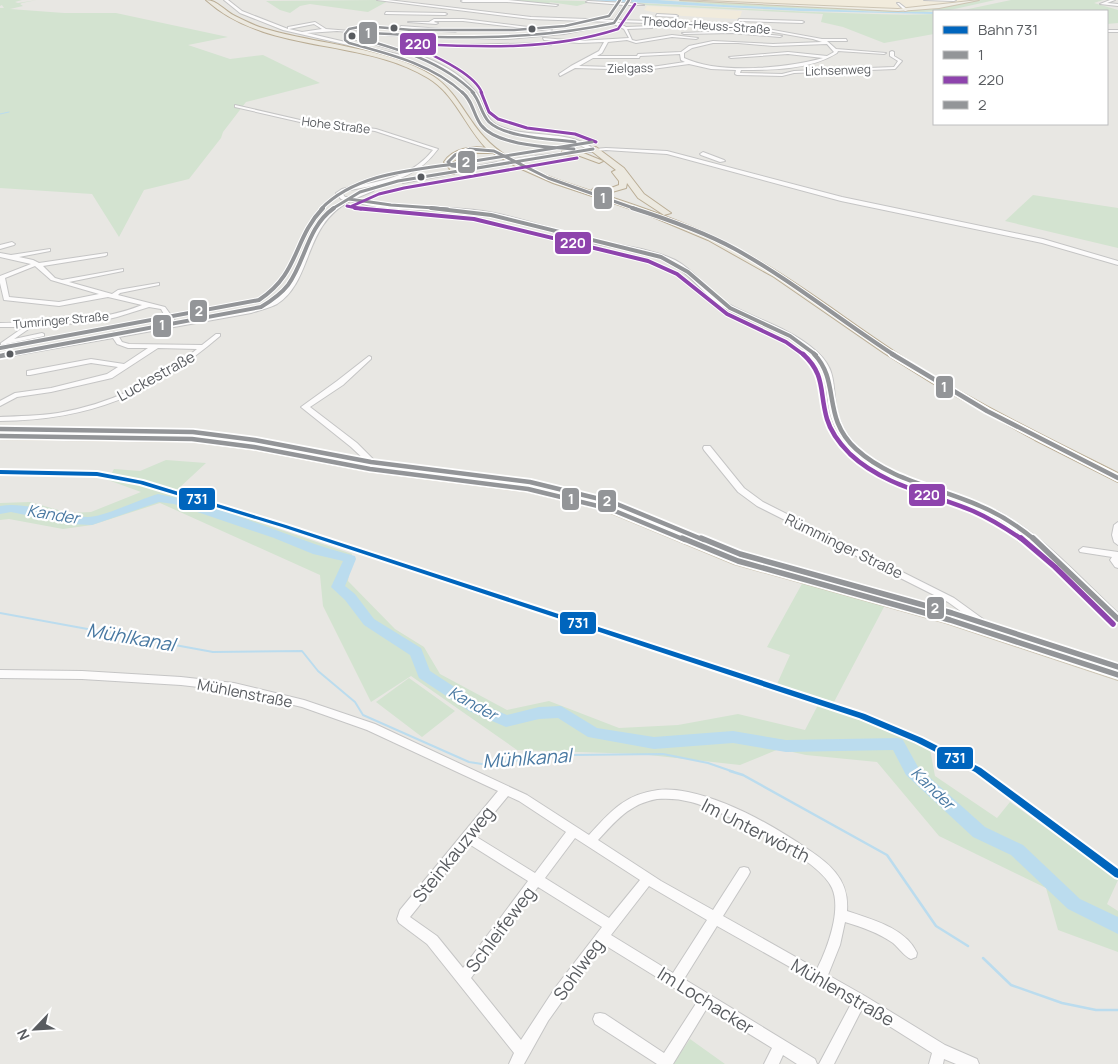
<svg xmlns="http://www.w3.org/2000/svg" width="1118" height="1064" font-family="Manrope,sans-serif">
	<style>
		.commercial { fill: #f1ebdc }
		.green { fill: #d3e3d0 }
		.water { fill: #bbdcee }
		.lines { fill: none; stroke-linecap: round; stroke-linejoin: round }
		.stream-far2 { stroke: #bbdcee; stroke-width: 1 }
		.stream-far1 { stroke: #bbdcee; stroke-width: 2 }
		.stream { stroke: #bbdcee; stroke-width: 2.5 }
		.river { fill: #bbdcee; fill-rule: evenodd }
		.minor-casing { stroke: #c5c5c5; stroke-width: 2 }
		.major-casing { stroke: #cdc5b4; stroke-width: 2 }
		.highway-casing { stroke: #baad95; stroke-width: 2 }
		.minor { fill: #fcfbfb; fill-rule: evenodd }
		.major { fill: #f0eee6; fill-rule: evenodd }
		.highway { fill: #ece9e0; fill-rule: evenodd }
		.minor-bridge-casing { stroke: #c5c5c5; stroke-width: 6; stroke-linecap: butt }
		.minor-bridge { stroke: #fcfbfb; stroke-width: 5 }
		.bus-1-far4-casing { stroke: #fff; stroke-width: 4.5 }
		.bus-1-far3-casing { stroke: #fff; stroke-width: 5 }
		.bus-1-far2-casing { stroke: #fff; stroke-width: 6 }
		.bus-1-far1-casing { stroke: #fff; stroke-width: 8 }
		.bus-1-casing { stroke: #fff; stroke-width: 9 }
		.bus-2-far4-casing { stroke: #fff; stroke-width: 4.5 }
		.bus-2-far3-casing { stroke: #fff; stroke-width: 5 }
		.bus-2-far2-casing { stroke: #fff; stroke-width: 6 }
		.bus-2-far1-casing { stroke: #fff; stroke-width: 8 }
		.bus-2-casing { stroke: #fff; stroke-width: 9 }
		.bus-3-far4-casing { stroke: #fff; stroke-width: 4.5 }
		.bus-3-far3-casing { stroke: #fff; stroke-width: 5 }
		.bus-3-far2-casing { stroke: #fff; stroke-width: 6 }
		.bus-3-far1-casing { stroke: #fff; stroke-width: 8 }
		.bus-3-casing { stroke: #fff; stroke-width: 9 }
		.bus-1-far4 { stroke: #939598; stroke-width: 2.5 }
		.bus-1-far3 { stroke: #939598; stroke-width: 3 }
		.bus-1-far2 { stroke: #939598; stroke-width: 4 }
		.bus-1-far1 { stroke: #939598; stroke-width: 4.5 }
		.bus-1 { stroke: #939598; stroke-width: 5.5 }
		.bus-2-far4 { stroke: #8e44ad; stroke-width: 2.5 }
		.bus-2-far3 { stroke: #8e44ad; stroke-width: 3 }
		.bus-2-far2 { stroke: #8e44ad; stroke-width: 4 }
		.bus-2-far1 { stroke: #8e44ad; stroke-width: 4.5 }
		.bus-2 { stroke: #8e44ad; stroke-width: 5.5 }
		.bus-3-far4 { stroke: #939598; stroke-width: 2.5 }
		.bus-3-far3 { stroke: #939598; stroke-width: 3 }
		.bus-3-far2 { stroke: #939598; stroke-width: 4 }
		.bus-3-far1 { stroke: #939598; stroke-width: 4.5 }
		.bus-3 { stroke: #939598; stroke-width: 5.5 }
		.rail-1-casing { stroke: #fff; stroke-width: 4 }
		.rail-1 { fill: #0065bd; fill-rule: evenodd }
		.bus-dot { fill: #595c60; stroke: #fff; stroke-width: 2 }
		.labels { text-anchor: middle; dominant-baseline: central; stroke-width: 4.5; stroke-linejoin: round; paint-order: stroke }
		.far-street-label { font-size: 12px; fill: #595c60; stroke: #fff }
		.street-label { font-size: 15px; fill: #595c60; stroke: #fff }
		.water-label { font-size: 16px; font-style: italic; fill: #4979a2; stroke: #fff }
		.near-street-label { font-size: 18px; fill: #595c60; stroke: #fff }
		.near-water-label { font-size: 19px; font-style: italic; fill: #4979a2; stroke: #fff }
		.line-badge { stroke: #fff; stroke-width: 2 }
		.badge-label { font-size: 14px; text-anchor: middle; font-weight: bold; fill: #fff }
	</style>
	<rect width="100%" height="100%" fill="#e8e7e3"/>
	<!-- commercial -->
	<path class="commercial" d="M692,0h274l-21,6 -69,3z
		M647,6l95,5 -2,6 -4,2 -70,-4 -22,-5z"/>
	<!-- green -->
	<path class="green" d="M0,0h22l-7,2 3,1 19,-3 -15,3 -2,1 3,2 -13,3 54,4h52l112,24 -40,8 42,14 33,-4 57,28 -74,19 -23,30 -2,6 -32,41 -45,11 -25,47 -27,-43 -92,-6v-180h4l-2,-3 -2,1z
		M520,0c98,0 195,8 293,12 40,1 81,4 121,2v20l-50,9 -41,-16 -22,-5 2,-8 -199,-10 -37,-1 -10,3 -28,-4 3,2 -35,-3z
		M658,0l243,11 40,-3 40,-8h14l-45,10 -40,3 -186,-8z
		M1011,0h92l-9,3 24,7v13l-11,1v-13h-148z
		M266,1l113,-1 9,1 -20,11 -58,-8 -10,2 -10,7 -10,-3z
		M1033,195l85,13v40l-113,-27z
		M166,460l40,3 -28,26 3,7 171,58 -4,27 47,48 29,18 16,27 67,36 42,-9 70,27 59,-3 60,-11 67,16 13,-25 78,28 34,16 5,27 62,42 13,-16 108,78 -11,24 11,7v41l-60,-22 -12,-42 -107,-52 -62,-74 -71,-7 -27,-6 -39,16 -100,-11 -123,-4 -106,-74 -40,26 -48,-96 -3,-31 -160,-72 -68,22 -29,4 -54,-10 -9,1v-17l30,-1 39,11 22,-1 50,-20 -33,-12 6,-11 26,2z
		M803,582l82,23 -51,97 -57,-18 13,-29 -23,-8z
		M409,678l46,33 -33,26 -46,-35z
		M690,1039l35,25h-52z"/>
	<!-- water -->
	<path class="water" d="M586,0h72l66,5 161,7h49v2l-133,-3z"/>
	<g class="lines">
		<!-- stream-far2 -->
		<path class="stream-far2" d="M0,114l9,-2"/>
		<!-- stream-far1 -->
		<path class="stream-far1" d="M0,613l213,39 89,-1 16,20 37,31 8,13 106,47 13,2 89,-9 92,-1 45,9 26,9"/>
		<!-- stream -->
		<path class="stream" d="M730,771l13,4 144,80 49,71 32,20
			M983,958l28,27 51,18 34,7h22"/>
		<!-- river -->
		<path class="river" d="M158,494c68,12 131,45 197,62l1,3 -11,27 10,8 19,25 47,29 9,23 49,32 28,12 32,-8 22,-1 36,22 57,9 79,-6 53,9 112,-2 5,2 15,27 67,60 38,18 57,54 38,18v17l-50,-25 -57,-54 -38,-18 -67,-62 -13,-25 -107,2 -53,-9 -79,6 -66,-12 -30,-19 -19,1 -33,8 -37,-16 -50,-33 -9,-23 -46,-30 -19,-25 -14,-13 12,-26 -30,-7 -39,-16 -100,-34 -15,-2 -67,23 -22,-1 -59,-12 -11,2v-8c29,-5 59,11 88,11 16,0 52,-18 70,-23z"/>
		<defs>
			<path id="minor" d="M224,0h4l14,11 46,18v-2l27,-5 11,7 72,6 80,2 58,-2 28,-3 27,-4 22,-6 -82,-3 -154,-19h11l143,17 83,3 10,-15 -38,-3 2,-1 37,2 2,-3h4l-2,3 15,2h-17l-9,15 122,4 82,15h24l1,2h-20l9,8 50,4 -2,1 -46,-3 -1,2c-27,17 -64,17 -96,17l-1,3 42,1 12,-3 100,-4 4,-6 -8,-5v-4l2,-1 2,1v4l8,5 -7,8 -101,4 -12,3 -45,-1 -2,-1 1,-4 -25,-1 -22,-5 -44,6 -70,-2 -15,8 -1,-2 12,-8 28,-15 5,-9 -25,1 -35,-3 -1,-2 36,3 50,-3 -5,-9 -10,-5 -50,10 -57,5 -85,-1 -85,-7 -30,2 94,22 -1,2 -117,-27 -43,-17zM617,22l123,4 73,13 9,3 -49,2 -60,-3 -24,5 -8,6 -43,2 -1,2h-40l5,-3 6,-11 19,-2 9,3 36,-6 24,2 2,-1 -26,-3 -36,6 -4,-1 -5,-11 25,-1 1,-2 -27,1zM314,24l8,5 -20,3 -13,-3zM713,43h25l35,3 54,-2 7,8 -7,4 -39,-4 -59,5 2,1 57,-4 35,4c-37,10 -103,17 -139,0v-5l8,-5zM680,54l1,6 4,2 -40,6 -66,-2 14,-8h46l1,-2z
				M463,0h45l50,5 -2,1 -49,-4h-44l-2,-1z
				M924,0h32l-2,1z
				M1110,0h5l-8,3 11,1v2l-18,-2z
				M897,3h2l9,7 -3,1z
				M386,12l59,1 2,1 -2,1 -60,-1z
				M657,14l19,1 2,1 -2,1 -20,-1z
				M434,19h29l89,11 -2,1 -87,-10h-28l-1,1 4,1 -2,1 -28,-2h21z
				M739,19l63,2 2,1 -2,1 -64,-2z
				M401,26l54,4 2,1 -2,1 -55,-4z
				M1107,30h11v2h-11z
				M733,31l49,5 -2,1 -47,-4 -49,1 -2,-1z
				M353,37c41,10 91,19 121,53 11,11 9,29 25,36 29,13 70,3 95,23l12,-1 61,3 175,46 201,42 75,22v4l-76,-22 -201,-42 -174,-47 -61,-4 -74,9 -1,-1 3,-2 55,-6c-28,-18 -66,-7 -95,-23 -16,-7 -14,-26 -25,-37 -31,-31 -76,-41 -117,-51z
				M550,43l1,2 -93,2 -2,-1 2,-1z
				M235,105l65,15 76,9 62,20c-24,33 -55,34 -92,42l-4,2 3,4h4l22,-9 3,2 -1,1 -19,8c43,10 86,6 129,12 38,6 74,20 111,29 27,6 56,8 81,20 21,11 33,33 53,44 27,15 58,23 82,42 31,24 20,38 28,69 5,17 17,31 30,41 39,29 88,34 131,56 46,25 81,66 119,101v9l-3,-1c-39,-37 -75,-80 -123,-105 -43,-23 -92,-28 -131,-58 -13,-10 -25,-25 -30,-41 -8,-28 3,-44 -24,-67 -25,-21 -58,-27 -86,-44 -18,-12 -30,-32 -49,-42 -24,-13 -51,-15 -76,-20 -38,-9 -74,-23 -113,-29 -32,-5 -64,-4 -97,-7 -12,-1 -24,-4 -36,-7 -47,24 -37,80 -73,103 -8,4 -17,6 -26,9l-132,24 3,5 7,2 73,1 14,-11h4v2c-68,58 -129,84 -220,85v-4c19,-1 39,-1 58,-4 49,-8 101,-32 139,-64l-39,-1 -46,30 -61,14 -34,5 -17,9v-5l15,-8 36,-5 56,-14 11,-7 -27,-4 -61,12h-3v-4l64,-12 33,5 24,-16h-20l-11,-4 -4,-6 -113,20v-4l111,-20 3,-2 3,1 52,-10 -8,-14 -12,-2 -32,10 -21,5 -63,4 -19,13 28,-6 2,1v2l-43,9v-2l23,-16h-24v-4c48,-1 97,0 142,-18l-34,-8 -49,9 -55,-6 -4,-17v-7l31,-12 -31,-7v-4l11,2 39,-6v2l-31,6 14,3 6,3 68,-10v2l-2,1 -62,10 12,12 7,2 61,-11v2l-54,11 43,12 6,-4 41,-7v2l-39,8 -2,2 47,12 11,15c17,-3 35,-6 52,-9 15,-3 32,-4 44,-12 35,-22 27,-78 72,-101l-3,-1 -5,-6 6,-4c35,-8 67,-9 91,-39l-58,-19 -75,-9 -65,-15zM35,266l16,14 48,14 -40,8 -50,-5 -4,-19z
				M703,152l21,8 1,1 -5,1 -19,-7 -1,-1z
				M498,162l3,2 -1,1 -97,18 -3,-2z
				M12,242l3,2 -1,1 -14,4v-4z
				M369,356l2,1v2l-28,26 -33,22 47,36 18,18 1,2 -2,6 -4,2 -4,-2 2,-6 -17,-16 -50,-40 36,-26z
				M704,446h6l34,42 19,14 191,96 29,21 14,14 -2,2h-6l-12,-12 -29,-21 -191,-96 -19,-14 -34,-42 -1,-2z
				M1118,522v23l-4,-3 -2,-7 2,-10z
				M1083,547l35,5v16l-3,-1 -5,-7 2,-3 -32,-5 -1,-2z
				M0,670l82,1 99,6 53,6 70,17 71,24 152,71 62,40c21,-23 36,-41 69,-45 10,-1 20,0 30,2 42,9 86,34 121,58 9,6 19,13 26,22 10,12 13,24 12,39 24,8 59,17 70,42l-1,4 -5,2c-7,-3 -12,-11 -18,-16 -14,-10 -31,-16 -48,-21l-5,23 -12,30 37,21 80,49 32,14 2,5h-23l-12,-5 -1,5h-14l3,-11 -70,-44 -28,55h-15l33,-62 -135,-76 -33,53 131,80 2,5h-20l-14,-9 -4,9h-15l8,-16 -65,-40 -34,56h-16l-62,-40 -2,-5 2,-5 5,-1 5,1 59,39 33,-51 -94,-58 -55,77 -24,43h-15l5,-11 -87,-109 -28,-21 -2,-4 3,-9 98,-119 -131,-61 -65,-23 -68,-16 -53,-6 -99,-6 -82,-1zM508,796l11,5 47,31 -31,41 -60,-37zM657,799c12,-1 23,0 34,3 31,8 129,57 141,86 10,22 -5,61 -15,81l-94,-53 25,-40 2,-4 -2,-4 -4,-1 -4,1 -27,42 -52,-29 -63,-41c18,-19 31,-36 59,-41zM575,838l65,42 -31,38 -64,-40zM469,844l59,37 -65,87 -26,-32 -27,-19zM649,886l58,34 -34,53 -62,-38zM538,887l64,40 -47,61 -34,52 -50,-62z"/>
			<path id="major" d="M680,0l218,9 81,-9 -40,8 -41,3z
				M0,433l192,3 62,8 116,22 158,20 86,21 128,51 212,59 164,53v10l-172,-57 -212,-59 -128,-53 -78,-19 -158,-20 -116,-22 -62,-8 -192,-3z"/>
			<path id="highway" d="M206,0c11,0 19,11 29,16 10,5 20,10 31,13 51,15 123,19 167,47 24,16 32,40 51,61 26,29 70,42 107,54l3,-3h17l8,-3v-4l-7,-9 4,-2 -27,-21 7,-2 28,21 20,26 27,19 -7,2 -26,-17 -11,-15 -1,5 -14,4h-17c56,18 110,37 161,67 55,31 104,72 158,105 66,41 135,75 204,109v9l-83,-42 -103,-57 -48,-30 -110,-76 -66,-37 -62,-26 -93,-31 -36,-16 -24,-14h-26l-15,9 2,2 22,2v4l-18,-1 -4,5h-6l2,-5 -6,-7c9,-14 28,-16 42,-14 -21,-22 -31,-54 -58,-70 -68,-41 -161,-23 -222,-78z
				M562,151l19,1 22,9 -4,2 -19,-7 -18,-1z"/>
		</defs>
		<!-- minor casing -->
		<use href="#minor" class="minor-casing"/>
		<!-- major casing -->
		<use href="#major" class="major-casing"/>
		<!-- highway casing -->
		<use href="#highway" class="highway-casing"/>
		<!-- minor -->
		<use href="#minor" class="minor"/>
		<!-- major -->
		<use href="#major" class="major"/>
		<!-- highway -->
		<use href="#highway" class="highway"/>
		<defs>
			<path id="minor-bridge" d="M498,164l36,-6"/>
		</defs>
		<!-- minor-bridge casing -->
		<use href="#minor-bridge" class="minor-bridge-casing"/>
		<!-- minor-bridge -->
		<use href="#minor-bridge" class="minor-bridge"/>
		<defs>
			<path id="bus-1-far4" d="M474,93c-33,-33 -79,-45 -122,-57 28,-6 56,1 84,1 60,1 119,-1 178,-14l15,-23"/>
			<path id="bus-1-far3" d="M472,92c8,8 9,22 17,30 17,16 64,17 86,20
				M473,168l-21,-2 -4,-4 7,-7 15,-6 24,2 54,27 88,31
				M349,199l42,6 57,4
				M332,209l28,-17 38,-11 195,-32"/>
			<path id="bus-1-far2" d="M431,208l60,7 170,42 27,15 42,36 60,28 26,19
				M632,208c35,11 70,23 103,41 56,31 105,71 159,106
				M4,355l257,-48c10,-6 20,-13 27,-22 18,-25 19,-58 46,-77"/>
			<path id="bus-1-far1" d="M814,354c27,28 7,63 42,95 35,32 82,38 124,57 19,8 38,20 55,34
				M892,354l95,57 131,67
				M0,356l11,-2
				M0,436l192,3 62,8 116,22 158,20 82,20 75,31"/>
			<path id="bus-1" d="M682,538l56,23 212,59 168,55
				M1033,538l85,81"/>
			<path id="bus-2-far4" d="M482,93c-8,-21 -53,-39 -73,-49 70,3 141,7 209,-15l17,-25"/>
			<path id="bus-2-far3" d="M481,92l8,20 9,7 29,9 48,6 21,8
				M347,206l14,3
				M352,206l27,-12 25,-6 173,-30"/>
			<path id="bus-2-far2" d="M355,208l119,11 174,42 29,13 50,40 59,28 18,13"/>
			<path id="bus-2-far1" d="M803,354c23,21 16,38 24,65 4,14 13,25 23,35 34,32 82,40 123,57 18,8 34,18 50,29"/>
			<path id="bus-2" d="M1021,538l34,29 58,57"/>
			<path id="bus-3-far4" d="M463,93c-31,-29 -74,-39 -114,-50l-4,-3v-6l4,-5 15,-3 48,4h102l51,-4 44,-10 11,-16"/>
			<path id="bus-3-far3" d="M462,92c11,9 11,22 19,33 16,21 69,22 93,24
				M321,209c37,-38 98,-39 147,-47 41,-7 83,-13 124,-20"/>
			<path id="bus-3-far2" d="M0,348l259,-48c41,-27 34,-61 64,-92"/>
			<path id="bus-3-far1" d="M0,429l193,3 62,8 116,22 159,20 82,20 92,38"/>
			<path id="bus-3" d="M701,538l39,16 212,59 166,54"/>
		</defs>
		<!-- bus-1-far4 casing -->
		<use href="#bus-1-far4" class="bus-1-far4-casing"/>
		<!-- bus-1-far3 casing -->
		<use href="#bus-1-far3" class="bus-1-far3-casing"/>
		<!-- bus-1-far2 casing -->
		<use href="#bus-1-far2" class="bus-1-far2-casing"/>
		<!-- bus-1-far1 casing -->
		<use href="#bus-1-far1" class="bus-1-far1-casing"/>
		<!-- bus-1 casing -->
		<use href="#bus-1" class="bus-1-casing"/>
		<!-- bus-2-far4 casing -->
		<use href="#bus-2-far4" class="bus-2-far4-casing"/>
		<!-- bus-2-far3 casing -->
		<use href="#bus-2-far3" class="bus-2-far3-casing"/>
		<!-- bus-2-far2 casing -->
		<use href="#bus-2-far2" class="bus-2-far2-casing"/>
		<!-- bus-2-far1 casing -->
		<use href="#bus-2-far1" class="bus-2-far1-casing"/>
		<!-- bus-2 casing -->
		<use href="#bus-2" class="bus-2-casing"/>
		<!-- bus-3-far4 casing -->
		<use href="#bus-3-far4" class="bus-3-far4-casing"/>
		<!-- bus-3-far3 casing -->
		<use href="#bus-3-far3" class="bus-3-far3-casing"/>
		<!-- bus-3-far2 casing -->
		<use href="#bus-3-far2" class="bus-3-far2-casing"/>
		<!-- bus-3-far1 casing -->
		<use href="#bus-3-far1" class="bus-3-far1-casing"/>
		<!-- bus-3 casing -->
		<use href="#bus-3" class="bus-3-casing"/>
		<!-- bus-1-far4 -->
		<use href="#bus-1-far4" class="bus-1-far4"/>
		<!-- bus-1-far3 -->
		<use href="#bus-1-far3" class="bus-1-far3"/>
		<!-- bus-1-far2 -->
		<use href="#bus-1-far2" class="bus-1-far2"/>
		<!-- bus-1-far1 -->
		<use href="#bus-1-far1" class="bus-1-far1"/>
		<!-- bus-1 -->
		<use href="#bus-1" class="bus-1"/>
		<!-- bus-2-far4 -->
		<use href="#bus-2-far4" class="bus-2-far4"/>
		<!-- bus-2-far3 -->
		<use href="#bus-2-far3" class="bus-2-far3"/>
		<!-- bus-2-far2 -->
		<use href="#bus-2-far2" class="bus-2-far2"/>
		<!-- bus-2-far1 -->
		<use href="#bus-2-far1" class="bus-2-far1"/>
		<!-- bus-2 -->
		<use href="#bus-2" class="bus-2"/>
		<!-- bus-3-far4 -->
		<use href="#bus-3-far4" class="bus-3-far4"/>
		<!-- bus-3-far3 -->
		<use href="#bus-3-far3" class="bus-3-far3"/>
		<!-- bus-3-far2 -->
		<use href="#bus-3-far2" class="bus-3-far2"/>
		<!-- bus-3-far1 -->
		<use href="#bus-3-far1" class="bus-3-far1"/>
		<!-- bus-3 -->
		<use href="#bus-3" class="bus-3"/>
		<defs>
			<path id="rail-1" d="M0,470l97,2 46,9 143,44 579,189 57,24 59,30 137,101v9l-3,-1 -140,-105 -59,-30 -57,-24 -577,-191 -142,-43 -43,-8 -97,-2z"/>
		</defs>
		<!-- rail-1 casing -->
		<use href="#rail-1" class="rail-1-casing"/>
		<!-- rail-1 -->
		<use href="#rail-1" class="rail-1"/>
	</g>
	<!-- markers -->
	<g class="bus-dot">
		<circle cx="394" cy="28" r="4.5"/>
		<circle cx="532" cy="29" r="4.5"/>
		<circle cx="352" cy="36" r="4.5"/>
		<circle cx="421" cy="177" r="4.5"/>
		<circle cx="10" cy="354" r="4.5"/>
	</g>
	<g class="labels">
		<!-- far-street labels -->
		<g class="far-street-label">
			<text transform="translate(706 25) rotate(4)">Theodor-Heuss-Straße</text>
			<text transform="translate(630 68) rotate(-1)">Zielgass</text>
			<text transform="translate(838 70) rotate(-2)">Lichsenweg</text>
			<text transform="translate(336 125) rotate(7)">Hohe Straße</text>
			<text transform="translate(61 320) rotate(-5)">Tumringer Straße</text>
		</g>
		<!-- street labels -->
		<g class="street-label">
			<text transform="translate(156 376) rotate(-29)">Luckestraße</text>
			<text transform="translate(844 546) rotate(26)">Rümminger Straße</text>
			<text transform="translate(245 693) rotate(11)">Mühlenstraße</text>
		</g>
		<!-- water labels -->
		<g class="water-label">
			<text transform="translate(53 514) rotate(9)">Kander</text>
			<text transform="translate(473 703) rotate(29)">Kander</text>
			<text transform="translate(933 788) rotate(44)">Kander</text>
		</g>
		<!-- near-street labels -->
		<g class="near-street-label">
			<text transform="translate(756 830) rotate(27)">Im Unterwörth</text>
			<text transform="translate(453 854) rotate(-51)">Steinkauzweg</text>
			<text transform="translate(500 929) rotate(-53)">Schleifeweg</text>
			<text transform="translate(578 969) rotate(-54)">Sohlweg</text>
			<text transform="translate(843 992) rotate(30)">Mühlenstraße</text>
			<text transform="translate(706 1000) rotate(32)">Im Lochacker</text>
		</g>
		<!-- near-water labels -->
		<g class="near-water-label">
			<text transform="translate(131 637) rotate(10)">Mühlkanal</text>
			<text transform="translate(527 758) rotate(-4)">Mühlkanal</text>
		</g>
	</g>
	<g class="line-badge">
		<rect x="358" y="21" width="20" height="24" rx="5" fill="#939598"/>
		<rect x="399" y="32" width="38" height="24" rx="5" fill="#8e44ad"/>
		<rect x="457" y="150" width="19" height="24" rx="5" fill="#939598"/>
		<rect x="593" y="186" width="20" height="24" rx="5" fill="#939598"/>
		<rect x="554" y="231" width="38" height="24" rx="5" fill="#8e44ad"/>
		<rect x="189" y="299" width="19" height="24" rx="5" fill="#939598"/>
		<rect x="152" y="314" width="20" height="24" rx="5" fill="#939598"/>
		<rect x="935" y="375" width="19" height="24" rx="5" fill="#939598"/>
		<rect x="908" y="483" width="38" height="24" rx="5" fill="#8e44ad"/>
		<rect x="178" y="487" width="38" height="24" rx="5" fill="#0065bd"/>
		<rect x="561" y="487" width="19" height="24" rx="5" fill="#939598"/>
		<rect x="597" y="489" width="20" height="24" rx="5" fill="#939598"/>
		<rect x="926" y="596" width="19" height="24" rx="5" fill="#939598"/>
		<rect x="559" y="611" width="38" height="24" rx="5" fill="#0065bd"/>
		<rect x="936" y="746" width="38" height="24" rx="5" fill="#0065bd"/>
	</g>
	<g class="badge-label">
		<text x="368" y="38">1</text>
		<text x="418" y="49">220</text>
		<text x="466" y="167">2</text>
		<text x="603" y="203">1</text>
		<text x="573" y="248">220</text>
		<text x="199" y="316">2</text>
		<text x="162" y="330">1</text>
		<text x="944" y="392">1</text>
		<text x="927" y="500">220</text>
		<text x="197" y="504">731</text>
		<text x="571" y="504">1</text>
		<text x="607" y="506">2</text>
		<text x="935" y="613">2</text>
		<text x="578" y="628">731</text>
		<text x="955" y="763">731</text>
	</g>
	<!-- legend -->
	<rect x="933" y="10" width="175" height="115" fill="#ffffff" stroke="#bdbebf"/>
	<rect x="943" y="26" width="25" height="8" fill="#0065bd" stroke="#bdbebf"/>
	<text x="978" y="35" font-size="15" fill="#595c60">Bahn 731</text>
	<rect x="943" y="51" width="25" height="8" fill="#939598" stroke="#bdbebf"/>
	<text x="978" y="60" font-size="15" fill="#595c60">1</text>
	<rect x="943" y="76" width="25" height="8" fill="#8e44ad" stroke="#bdbebf"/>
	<text x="978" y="85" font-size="15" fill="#595c60">220</text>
	<rect x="943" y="101" width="25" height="8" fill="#939598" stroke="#bdbebf"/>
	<text x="978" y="110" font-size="15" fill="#595c60">2</text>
	<!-- north arrow -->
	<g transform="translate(35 1029) rotate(245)" stroke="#ffffff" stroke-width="4" paint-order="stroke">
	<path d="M0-4L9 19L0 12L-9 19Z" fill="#595c60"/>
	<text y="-8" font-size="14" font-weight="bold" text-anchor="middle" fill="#595c60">N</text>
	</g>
</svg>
